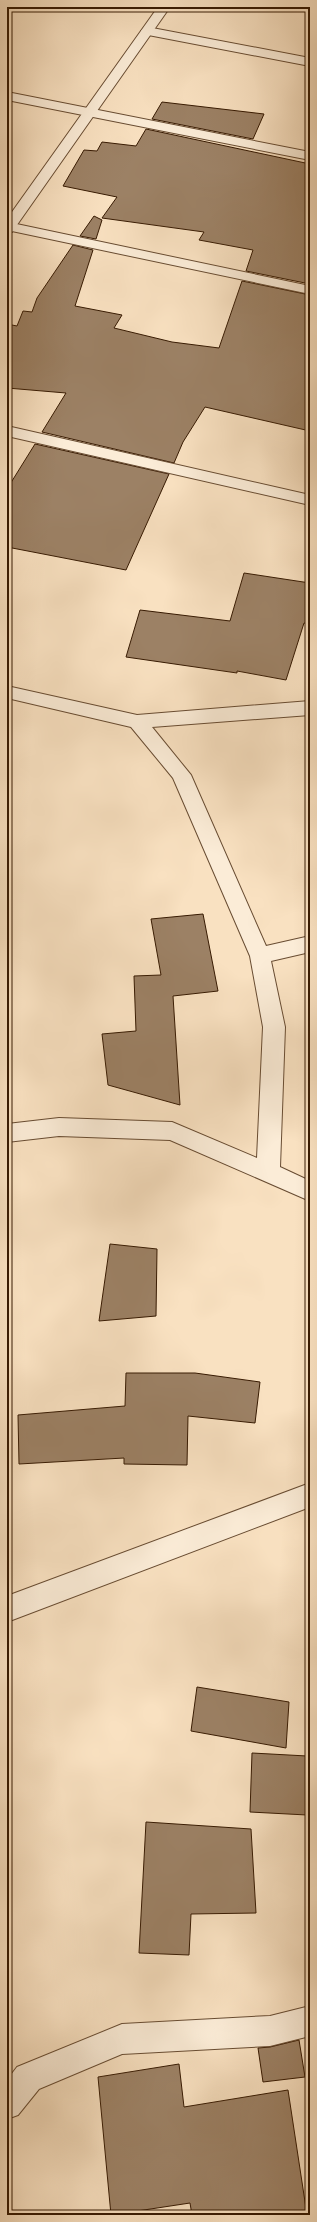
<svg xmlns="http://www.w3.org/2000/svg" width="317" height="2222" font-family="Alegreya,serif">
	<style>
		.building { fill: #9c8165; stroke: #371a02 }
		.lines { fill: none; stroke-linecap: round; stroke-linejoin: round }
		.minor-casing { stroke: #684c32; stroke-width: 2 }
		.tertiary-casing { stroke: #684c32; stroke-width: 2 }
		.minor { fill: #fbecd7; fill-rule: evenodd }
		.tertiary { fill: #fbecd7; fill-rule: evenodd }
	</style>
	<rect width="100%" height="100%" fill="#f9e1c1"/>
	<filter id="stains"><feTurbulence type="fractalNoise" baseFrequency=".005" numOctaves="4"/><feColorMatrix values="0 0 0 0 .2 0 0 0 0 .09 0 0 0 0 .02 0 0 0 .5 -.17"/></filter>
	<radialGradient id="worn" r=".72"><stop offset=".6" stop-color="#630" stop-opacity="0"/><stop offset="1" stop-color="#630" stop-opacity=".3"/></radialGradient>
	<!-- building -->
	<path class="building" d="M162,102l102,12 -11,25 -101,-20z
		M146,129l164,35v120l-64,-13 7,-21 -54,-10 5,-8 -102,-14 15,-21 -54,-11 21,-36 13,1 5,-9 34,4z
		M94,216l8,4 -6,19 -16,-3z
		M73,245l20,5 -18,56 47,9 -8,13 58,14 47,6 23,-67 68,14v136l-105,-24 -22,35 -9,21 -132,-31 24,-39 -59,-5v-64l10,2 6,-15 9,1 5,-14z
		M35,444l134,30 -43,96 -119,-23v-58z
		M244,573l66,10v41l-6,-1 -18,57 -49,-9v2l-111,-16 14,-47 90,11z
		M203,914l15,77 -45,5 7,109 -72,-20 -6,-51 34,-3 -2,-55 27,-1 -10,-56z
		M110,1244l47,5 -1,67 -57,5z
		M126,1373h69l65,9 -5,41 -67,-7 -1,49 -63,-1v-6l-105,6 -1,-49 107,-9z
		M197,1687l92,15 -3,46 -95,-17z
		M252,1753l55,3v59l-57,-3z
		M146,1822l105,7 5,84 -65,1 -2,41 -50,-2z
		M299,2040l6,37 -42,5 -5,-34 12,-1z
		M179,2064l5,43 104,-17 19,125h-115l-2,-12 -79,12 -13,-138z"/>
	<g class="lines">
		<defs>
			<path id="minor" d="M147,27l163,31v8l-167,-32 -2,-3z
				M7,92l303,60v8l-303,-60z
				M7,222l303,64v8l-303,-64z
				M7,426l303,69v10l-303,-69z
				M7,686l130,29 173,-14v14l-158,12 39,48 75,171 44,-10v16l-39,9 14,66 -5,140 30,14v20l-140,-61 -111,-4 -52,6v-18l52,-6 113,4 85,36 6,-131 -13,-71 -77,-178 -42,-51 -124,-29z
				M310,2006v30l-40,10 -148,8 -83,35 -21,26 -11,4v-39l10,-13 105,-43 148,-8z"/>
			<path id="tertiary" d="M158,7h12l-158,225 -5,1v-14z
				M310,1483v24l-303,115v-26z"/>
		</defs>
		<!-- minor casing -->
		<use href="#minor" class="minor-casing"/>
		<!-- tertiary casing -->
		<use href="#tertiary" class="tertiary-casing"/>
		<!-- minor -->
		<use href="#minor" class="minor"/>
		<!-- tertiary -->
		<use href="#tertiary" class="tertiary"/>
	</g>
	<!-- margin -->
	<rect width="317" height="2222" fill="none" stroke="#f9e1c1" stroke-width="24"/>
	<rect x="8" y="8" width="301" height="2206" fill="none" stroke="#371a02" stroke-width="2"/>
	<rect x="12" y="12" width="293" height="2198" fill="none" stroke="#371a02"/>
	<rect width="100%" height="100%" filter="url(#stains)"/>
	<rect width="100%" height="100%" fill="url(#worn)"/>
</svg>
